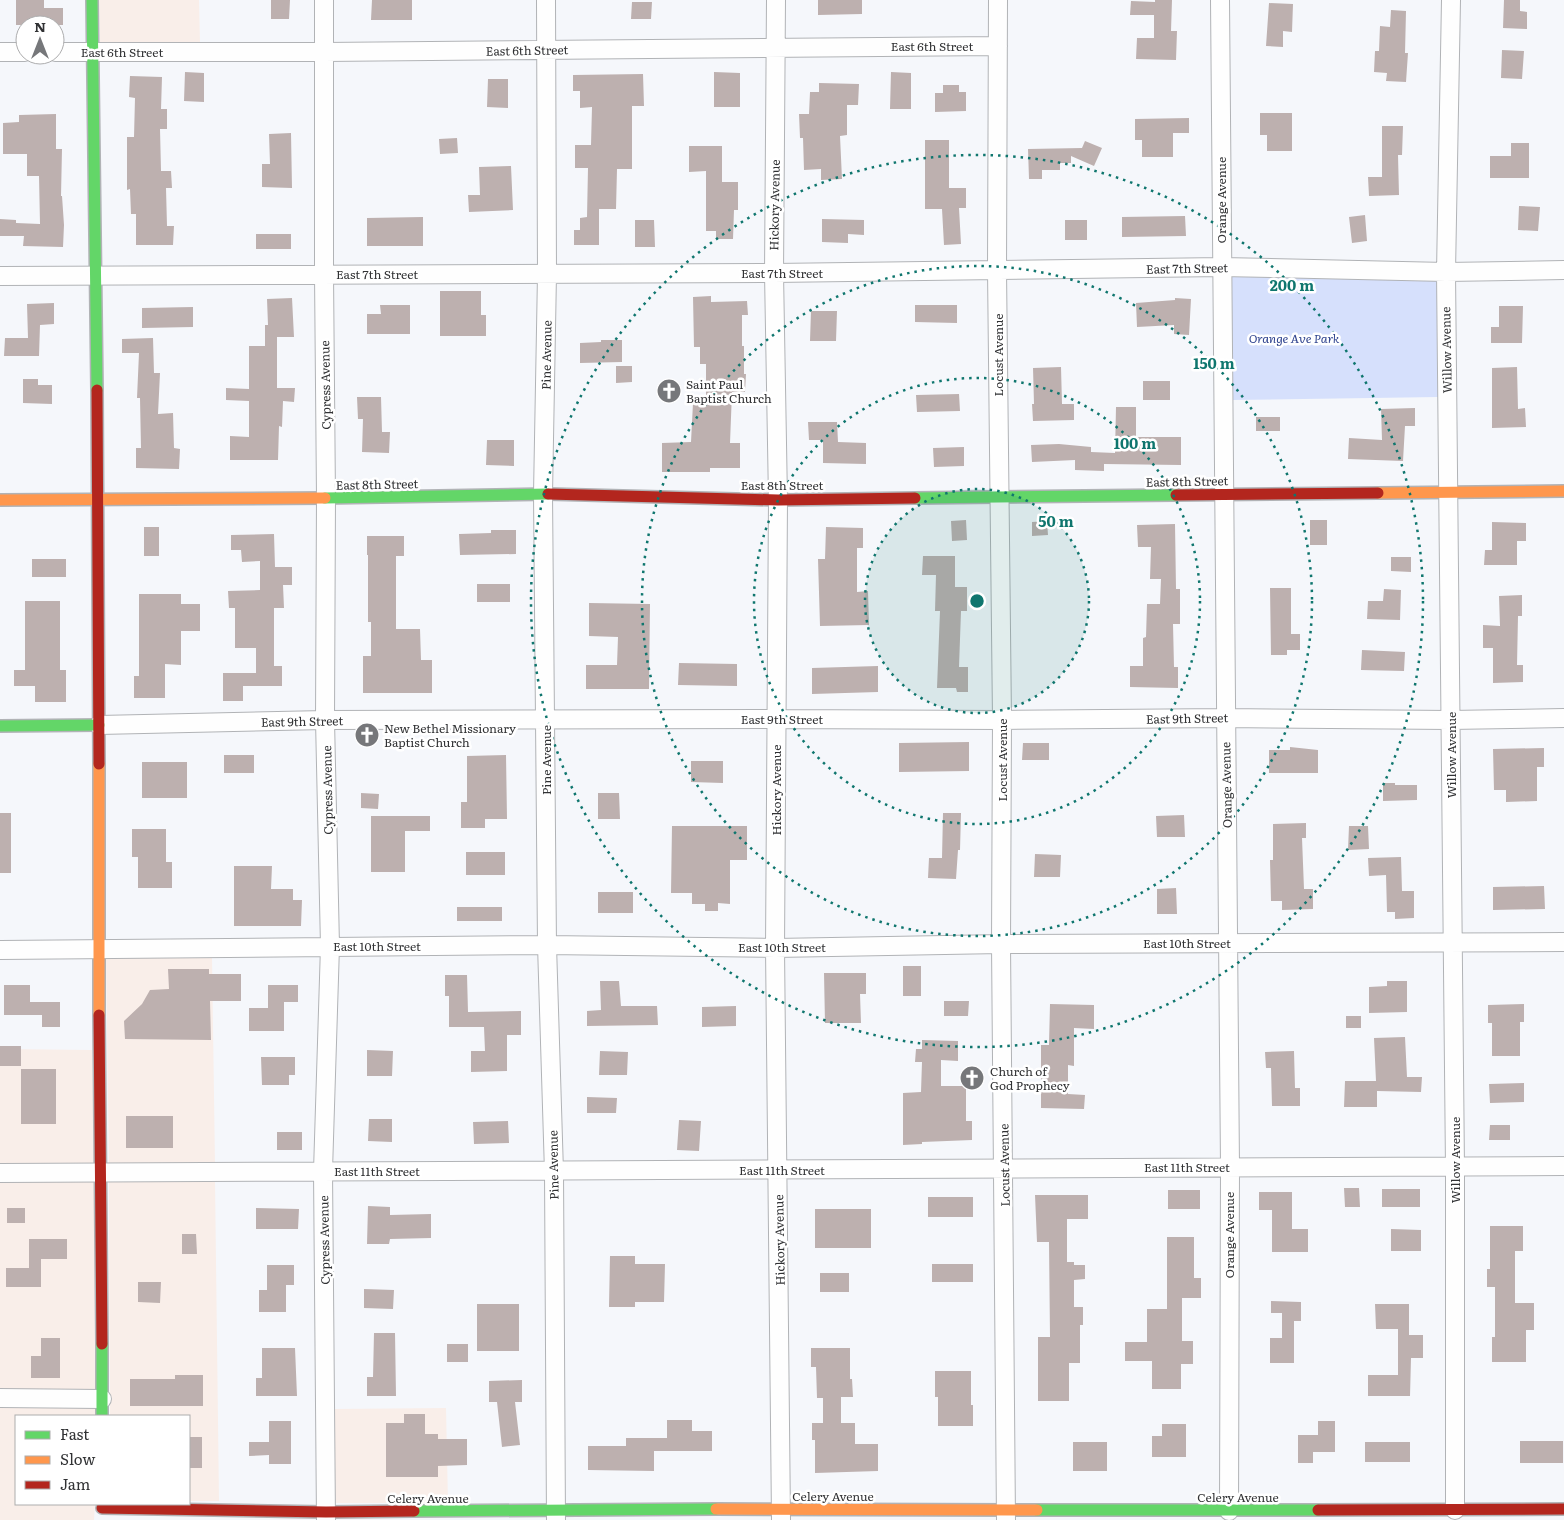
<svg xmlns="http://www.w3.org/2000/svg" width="1564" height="1520" font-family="Literata,serif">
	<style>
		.commercial { fill: #f9eee9 }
		.green { fill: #d6e0fc }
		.building { fill: #bdb0af }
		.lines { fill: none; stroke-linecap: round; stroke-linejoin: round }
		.street-casing { stroke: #b1b3b6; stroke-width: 20 }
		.fast-casing { stroke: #b1b3b6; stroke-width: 14 }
		.slow-casing { stroke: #b1b3b6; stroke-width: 14 }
		.jam-casing { stroke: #b1b3b6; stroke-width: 14 }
		.street { stroke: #fefefe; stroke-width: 18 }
		.fast { stroke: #63d668; stroke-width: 11 }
		.slow { stroke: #ff974d; stroke-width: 11 }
		.jam { stroke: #b3261e; stroke-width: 11 }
		.ring { fill: none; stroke: #0f766e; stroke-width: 2.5; stroke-dasharray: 2.5 5 }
		.labels { text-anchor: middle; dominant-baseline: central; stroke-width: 5; stroke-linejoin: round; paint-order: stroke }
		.street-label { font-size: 12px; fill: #313234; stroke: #fff }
		.park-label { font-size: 12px; font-style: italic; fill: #30448f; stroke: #fff }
		.poi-label { font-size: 12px; fill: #313234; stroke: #fff; text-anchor: start }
		.centre { fill: #0f766e; stroke: #fff; stroke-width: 2.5 }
		.ring-label { font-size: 15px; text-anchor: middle; font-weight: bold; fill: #0f766e; stroke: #fff; stroke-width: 5; stroke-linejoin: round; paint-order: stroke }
	</style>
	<rect width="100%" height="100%" fill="#f5f7fb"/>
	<!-- commercial -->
	<path class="commercial" d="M99,0h100l1,43h-100z
		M212,957l3,207 -106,1 -3,-207z
		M0,1049l92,1 2,115 -94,-1z
		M215,1181l4,320h-30v-85h-79l-1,-234z
		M0,1182h94l1,208h-95z
		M0,1407h95v9h-79v88h79l-1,16h-94z
		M446,1408l2,95h-114l-1,-94z"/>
	<!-- green -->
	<path class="green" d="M1232,275l205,5 1,117 -206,3z"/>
	<!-- building -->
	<path class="building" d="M16,0h28v8h19v17h-47z
		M271,0h19l-1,19h-18z
		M372,0h40v20h-41z
		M818,0h44v14l-44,1z
		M1155,0h17l-1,31h6l-1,29 -40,-1 1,-21h17v-23h-24l1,-14 24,1z
		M1504,0h16v11l7,1v17l-24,-1z
		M632,2h20l-1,17h-20z
		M1269,3l24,1 -1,28 -9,-1v16l-17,-1z
		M1391,10l15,1 -1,42h3l-2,29 -20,-1 1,-8 -13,-1 1,-21h4l1,-25 10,1z
		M1502,50l22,1 -2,28 -21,-1z
		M185,72l19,1v29l-20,-1z
		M714,72l26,1v34h-26z
		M891,72l20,1v36h-21z
		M643,74l1,32h-12v63h-15l-1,40h-17v36h-25v-15h6v-12l7,-1 1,-49h-13v-23h16l1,-38 -12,1v-17h-7v-16z
		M130,76l32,1 -1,32h6v20h-7l1,42h10l1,17h-6l1,38h7l-1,19h-37v-31h-5l-1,-25 -3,1v-53h7l1,-39 -6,-1z
		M488,79h20v29l-21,-1z
		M819,83l40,1 -1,21h-11v30l-7,1 2,43 -21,1v-11l-17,1 -1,-32h-3l-1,-24h10l1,-22h9z
		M943,85h16v7h7v19l-31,1v-19h8z
		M1260,113h32v38h-25v-16h-7z
		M56,114v35h6l-1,47h1l2,29 -1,22 -40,-1 1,-10h-24v-17l16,1v3l24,1 -1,-48h-12v-22h-24v-31l16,-1v-7z
		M1189,118v15h-16v24h-31v-17h-7v-21z
		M1382,126h21l-1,29h-4l1,40 -30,1 -1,-19h14z
		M291,133l1,55 -30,-1v-23h8l-1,-30z
		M457,138l1,15 -18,1 -1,-15z
		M925,140h24v48h17v20h-7l2,36 -17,1 -2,-36h-17z
		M1085,141l17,7 -8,18 -23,-10v7h-11v7h-18v9h-13l-1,-30 54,-1z
		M1511,143h18v35h-39v-22h21z
		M689,146h33v36h16v28h-4l-1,29h-17v-8h-10v-60l-17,1z
		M511,166l2,44 -44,2 -1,-17h12l-1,-28z
		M1519,206l21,1 -2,24 -20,-1z
		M1365,215l2,26 -15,2 -3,-26z
		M1185,216l1,20 -64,1v-20z
		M423,217v29h-56v-28z
		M822,219l42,1v15l-16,-1v9l-26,-1z
		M635,220h19l1,27h-20z
		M1065,220h22v20h-22z
		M256,234h35v15h-35z
		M440,291h41v24h5v21h-46z
		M711,296v6l36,-1 1,14h-6v31h2v28h2l-1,18h-13l-2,51h10v25h-30v4h-48v-29l29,-1 2,-39h13v-39h-6v-17h-6l-1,-50z
		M292,298l2,39h-17v51h18l-1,14 -11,-1 -1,26 -3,-1 -1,34h-48v-24l19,1v-36l-23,-1v-12l23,1v-43h16v-21h3l-1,-26z
		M1175,298l16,1 -2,36 -15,-1v-9l-37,2 -1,-24 39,-3z
		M54,303v21l-14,1 -1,31h-35l1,-18h23l-1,-34z
		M380,305h30v29h-43v-20h14z
		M915,305h42v18l-42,-1z
		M1499,306h24l-1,37h-31v-16h8z
		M193,307v20l-51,1v-20z
		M811,311h26l-1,30h-26z
		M153,338l1,35h6l-2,41 15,-1 1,35 6,1 -1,20 -43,-1v-20h5l-1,-50h-3l2,-45h-17v-14z
		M601,340h21v22l-42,1v-20l21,-1z
		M616,366h16v16l-16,1z
		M1061,367l1,37h12v16l-41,1 -1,-17h2l-1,-36z
		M1517,367l1,42 7,-1 1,19 -34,1v-60z
		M23,379h15v6h14v19l-29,-1z
		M1143,381h27v19h-27z
		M959,394l1,17 -43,1 -1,-17z
		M357,397h24l1,35h8l-1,21 -27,-1 1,-33h-5z
		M1116,407h20v30h45v28l-77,-1v7l-29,-1v-10l-43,2 -1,-17 28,-1 32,3v5l24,1z
		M1415,408v18h-10l-2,35 -55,-2 1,-21 33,2 -1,-31z
		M1256,417h24v14h-24z
		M808,422h29l1,20 28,1v21l-43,-1v-23h-14z
		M487,440h27v26l-28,-1z
		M964,447v19l-30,1 -1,-19z
		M966,520l1,20 -15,1 -1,-20z
		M1310,520h17v25h-17z
		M1047,521l1,14 -16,1v-14z
		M1492,522l34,1v18h-9v24h-33l1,-15h7z
		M1175,524l1,65h4v35h-7l1,43h4v21l-48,-1v-21h13v-28l3,-1 1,-33h13l1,-25h-11l1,-32h-13l-1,-22z
		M144,527h15v29h-15z
		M826,527l37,1v20h-6v44l11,-1 1,34 -49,1 -2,-67h7z
		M491,530h25v24l-56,1 -1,-21 32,-1z
		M274,534l1,33h17v18h-9l1,23h-10v58h8v20h-39v15h-20v-28h33v-25h-21v-40h-6l-1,-17 32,-1v-29l-18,1 -1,-12h-10v-15z
		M367,536h37v20h-8v73h24l1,31h11v33h-69v-37h8v-34h-3v-67h-1z
		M923,556h32v31h12v24h-6l-2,56h9v25h-11l-1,-4h-19l3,-77h-5l1,-36h-14z
		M1391,557h20v15l-20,-1z
		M32,559h34v18h-34z
		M477,584h33v18h-33z
		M1270,588h21v46h9v16h-13v5h-16z
		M1384,589l17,1 -1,30 -33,-1 1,-18h15z
		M139,594h42v10h19v27h-19v34l-16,-1v34h-31v-22h5z
		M1522,595v21h-4l-1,49h6v17l-30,1v-35h-10v-23l17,1 -1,-30z
		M25,601h35v69h6v32h-31v-16h-21v-16h11z
		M589,603l61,1 -1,85h-63v-24h31l1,-28 -29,-1z
		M1362,650l43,2 -1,19 -43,-1z
		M679,663l58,1v22l-59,-1z
		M878,666v26l-66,2v-26z
		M969,742v29l-70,1v-29z
		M1023,743h26v17h-27z
		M1290,747l28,3v23h-49v-23h21z
		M1544,748v19h-7v34l-31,1v-12h-12l-1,-41z
		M224,755h30v18h-30z
		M506,755l1,64h-22v9h-24v-26h6v-46z
		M691,761h32v22l-32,-1z
		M142,762h45v36h-45z
		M1383,783h12v2h22v15l-34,1z
		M361,793l18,1 -1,15 -17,-1z
		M598,793h21l1,26h-22z
		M0,813h11v60h-11z
		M943,813h18l-1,37h-2l-2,29 -28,-1 1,-20h13z
		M1184,815l1,22h-28l-1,-21z
		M371,816h59v15h-25v41h-34z
		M1306,823v15h-4l2,51h9v20l-31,1v-9h-11l-1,-41h3v-36z
		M672,826h75v34h-17v44l-12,-1v8h-13v-7h-13v-11h-21z
		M1349,826h19l1,23 -21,1z
		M132,829h34v33h6v26h-34v-31h-6z
		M466,852h39v23h-39z
		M1035,854l26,1 -1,22h-26z
		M1401,857l1,34h12v27l-19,1v-7h-8l-1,-37 -17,1 -1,-18z
		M234,866h38l-1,23h22v11h9l-1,26h-67z
		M1544,886l1,23 -52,1v-23z
		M1176,888l1,26h-20v-25z
		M598,892h35v21h-35z
		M457,907h45v14h-45z
		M903,966h18v30h-18z
		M168,969h41v5h32v27h-31l1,39 -86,-1 -1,-18 18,-17 8,-14 19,-1z
		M824,973h42v21h-6l1,29h-36z
		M445,975h22l1,37 53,-1v24h-14v36l-36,1v-21h14l-1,-24h-35v-31h-4z
		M600,981h19l2,25h36l1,19 -71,1v-15l14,-1z
		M1387,981h20v31l-38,1v-26l18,-1z
		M4,985h26v17h30v25h-18v-12h-38z
		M268,985h30v17h-14v29h-35v-23h19z
		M944,1001h25l-1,15h-24z
		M1050,1004l44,1v24l-20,-1v38l-6,-1v29l17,1 -1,14 -43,-1v-63h8z
		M1524,1004v18h-4v34h-28v-33h-4v-18z
		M736,1006v20l-34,1v-20z
		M1346,1016h15v12h-15z
		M1405,1037l2,40h15l-1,15 -44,-1v16h-33l1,-26h31l-2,-43z
		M922,1040l36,1v20l-17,-1v26h25v35h6v19l-50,2v2l-19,1v-52l18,-1 1,-30h-7l1,-13h6z
		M0,1046h21v20h-21z
		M367,1050l26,1 -1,25h-25z
		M600,1051l28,1 -1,23h-28z
		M1294,1051l1,37h5v18h-28l-1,-38h-5l-1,-16z
		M261,1057h34v18h-6v10h-27z
		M21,1069h35v55h-35z
		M1524,1083v19l-34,1 -1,-19z
		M587,1097l30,1 -1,15h-29z
		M126,1116h47v32h-47z
		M369,1119h23v23l-24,-1z
		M679,1120l22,1 -2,30 -22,-1z
		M508,1121l1,22 -35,1 -1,-22z
		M1490,1125h20v15h-21z
		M277,1132h25v18h-25z
		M1344,1188h15l1,19h-15z
		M1382,1189h38v18h-38z
		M1168,1190h32v19h-32z
		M1259,1192h33v37h16v23h-36v-42h-13z
		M1035,1195h53v24h-21v43h7v3h11v14l-11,1v27h9v18h-3v38h-11v38h-31v-64h12l-1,-95h-12z
		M928,1197h45v20h-45z
		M368,1206l22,1v8l41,-1v24l-41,1 -1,5h-22z
		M7,1208h18v15h-18z
		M256,1208l43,1 -1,20h-42z
		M815,1209h56v39h-56z
		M1490,1226h33v25h-8v52h19v27h-8v32h-34v-25h3v-50h-8v-18h3z
		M1391,1229l30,1v21h-30z
		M182,1234h14l1,20h-15z
		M1167,1237h27v41h7v20h-19v43h11v23h-12v25h-29v-28h-27v-19h22v-33h20z
		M29,1239h38v20h-26v28h-35v-19h23z
		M610,1256h25v8h30l-1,38h-29v5h-26z
		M932,1264h41v18h-41z
		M267,1265h27v20h-8v27h-27v-22h8z
		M820,1273h29v19h-29z
		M138,1282h23l-1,21 -22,-1z
		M364,1289l30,1 -1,19 -29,-1z
		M1271,1301l30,1v19h-7v42h-24v-25h12v-25h-11z
		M477,1304h42v47h-42z
		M1375,1304h34v31h14v23h-12l-1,38h-42v-21h30v-46h-22z
		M374,1333h21l1,63h-29v-19h6z
		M41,1338h19v40h-29v-22h10z
		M447,1344h21v18h-21z
		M262,1348h33l2,48h-41v-18h6z
		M811,1348h39v31h2l1,18h-12v26h14v21h23v27l-63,2v-33h-3v-17h11v-25h-6l-1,-31h-5z
		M935,1371h36v34h2v21h-35v-29h-3z
		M175,1375h28v31h-73v-27h45z
		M522,1380v22h-7l5,43 -18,2 -5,-45h-8v-21z
		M404,1414h21v20h13v5h29v26l-29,1v11h-52v-54h18z
		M667,1420h25v11h20v20h-58v20l-66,-1v-24h38v-8h41z
		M269,1421h22v43h-22v-9l-20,1v-14h20z
		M1318,1421h17v31h-22v11h-15v-28h20z
		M1162,1424h24v33h-34v-21h10z
		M189,1437h13v31h-13z
		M1520,1441h43v22h-43z
		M1073,1442h34v29h-34z
		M1365,1442h45v20h-45z"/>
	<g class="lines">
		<defs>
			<path id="street" d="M324,0v274l2,224 -1,222 5,226 -7,225 3,349
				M546,0l1,274 -4,220 4,451 7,227 2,348
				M776,0l-2,273 4,227 -3,448 6,571
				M998,0l-1,270 5,450 -1,224 5,576
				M1220,0l10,1167 -1,344
				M1451,0l-5,272 9,896v342
				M0,52h25
				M55,52h269l674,-6
				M0,276l774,-3 448,-6 224,5 118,-2
				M99,725l226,-5 451,-1 226,1 223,-2 225,2 114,-2
				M0,950l547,-5 228,3 226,-4 563,-2
				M0,1173l1564,-7
				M0,1398l102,1"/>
			<path id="fast" d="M92,0l5,390
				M325,498l223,-4
				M915,498l261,-3
				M0,726l99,-1
				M102,1344v72
				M1037,1510h281
				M414,1511l302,-2"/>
			<path id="slow" d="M1378,493l186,-2
				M0,500l325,-2
				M99,764v251
				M716,1509l321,1"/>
			<path id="jam" d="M97,390l2,374
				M548,494l230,6 137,-2
				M1176,495l202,-2
				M99,1015l3,329
				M102,1508l224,4 88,-1
				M1318,1510l246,-1"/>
		</defs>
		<!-- street casing -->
		<use href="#street" class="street-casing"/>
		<!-- fast casing -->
		<use href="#fast" class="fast-casing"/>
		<!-- slow casing -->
		<use href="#slow" class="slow-casing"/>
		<!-- jam casing -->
		<use href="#jam" class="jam-casing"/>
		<!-- street -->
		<use href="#street" class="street"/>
		<!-- fast -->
		<use href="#fast" class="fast"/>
		<!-- slow -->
		<use href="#slow" class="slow"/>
		<!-- jam -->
		<use href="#jam" class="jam"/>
	</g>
	<!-- distance rings -->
	<circle cx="977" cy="601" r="112" fill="#0f766e" fill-opacity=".12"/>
	<g class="ring">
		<circle cx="977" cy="601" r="112"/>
		<circle cx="977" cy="601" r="223"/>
		<circle cx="977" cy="601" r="335"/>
		<circle cx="977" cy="601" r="446"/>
	</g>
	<!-- icons -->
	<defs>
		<symbol id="church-disc" viewBox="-11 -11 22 22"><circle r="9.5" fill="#76777a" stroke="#fff"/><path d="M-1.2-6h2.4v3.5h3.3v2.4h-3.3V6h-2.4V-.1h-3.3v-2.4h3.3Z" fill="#fff"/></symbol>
	</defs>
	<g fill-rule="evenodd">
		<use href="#church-disc" x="655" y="377" width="28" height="28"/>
		<use href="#church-disc" x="353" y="721" width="28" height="28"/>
		<use href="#church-disc" x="958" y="1064" width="28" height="28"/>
	</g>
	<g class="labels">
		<!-- street labels -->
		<g class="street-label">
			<text x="932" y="46">East 6th Street</text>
			<text transform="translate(527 50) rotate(-1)">East 6th Street</text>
			<text x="122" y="52">East 6th Street</text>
			<text transform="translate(1221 200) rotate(-90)">Orange Avenue</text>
			<text transform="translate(774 205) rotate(-89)">Hickory Avenue</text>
			<text transform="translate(1187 268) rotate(-1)">East 7th Street</text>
			<text x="782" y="273">East 7th Street</text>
			<text x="377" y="274">East 7th Street</text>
			<text transform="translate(1446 350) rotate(-91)">Willow Avenue</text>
			<text transform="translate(546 355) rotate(-89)">Pine Avenue</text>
			<text transform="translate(998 355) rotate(-90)">Locust Avenue</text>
			<text transform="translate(325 385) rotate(-91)">Cypress Avenue</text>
			<text transform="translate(1187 481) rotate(-1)">East 8th Street</text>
			<text transform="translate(377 484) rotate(-1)">East 8th Street</text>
			<text x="782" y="485">East 8th Street</text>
			<text transform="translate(1187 718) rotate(-1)">East 9th Street</text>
			<text x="782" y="719">East 9th Street</text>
			<text transform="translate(302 721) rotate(-1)">East 9th Street</text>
			<text transform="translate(1451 755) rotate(-90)">Willow Avenue</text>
			<text transform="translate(546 760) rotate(-90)">Pine Avenue</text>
			<text transform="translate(1002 760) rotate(-90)">Locust Avenue</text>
			<text transform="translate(1226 785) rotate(-91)">Orange Avenue</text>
			<text transform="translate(327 790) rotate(-91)">Cypress Avenue</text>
			<text transform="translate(776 790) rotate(-90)">Hickory Avenue</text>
			<text x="1187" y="943">East 10th Street</text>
			<text x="377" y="946">East 10th Street</text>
			<text x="782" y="947">East 10th Street</text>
			<text transform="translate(1455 1160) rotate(-90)">Willow Avenue</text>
			<text transform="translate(553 1165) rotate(-91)">Pine Avenue</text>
			<text transform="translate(1004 1165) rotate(-91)">Locust Avenue</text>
			<text x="1187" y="1167">East 11th Street</text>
			<text x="782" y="1170">East 11th Street</text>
			<text x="377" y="1171">East 11th Street</text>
			<text transform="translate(1229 1235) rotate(-90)">Orange Avenue</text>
			<text transform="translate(324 1240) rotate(-91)">Cypress Avenue</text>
			<text transform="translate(779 1240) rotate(-91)">Hickory Avenue</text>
			<text x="833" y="1496">Celery Avenue</text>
			<text x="1238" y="1497">Celery Avenue</text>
			<text x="428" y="1498">Celery Avenue</text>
		</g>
		<!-- park labels -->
		<g class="park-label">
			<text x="1294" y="338">Orange Ave Park</text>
		</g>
		<!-- poi labels -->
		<g class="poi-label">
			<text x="686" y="384">Saint Paul<tspan x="686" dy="14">Baptist Church</tspan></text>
			<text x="384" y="728">New Bethel Missionary<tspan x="384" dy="14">Baptist Church</tspan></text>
			<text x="990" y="1071">Church of<tspan x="990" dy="14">God Prophecy</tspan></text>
		</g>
	</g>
	<circle cx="977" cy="601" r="8" class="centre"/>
	<g class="ring-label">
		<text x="1292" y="291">200 m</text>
		<text x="1214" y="369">150 m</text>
		<text x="1135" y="449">100 m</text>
		<text x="1056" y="527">50 m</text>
	</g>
	<!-- legend -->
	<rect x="15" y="1415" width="175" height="90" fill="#ffffff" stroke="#adadae"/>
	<rect x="25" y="1431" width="25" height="8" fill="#63d668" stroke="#adadae"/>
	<text x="60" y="1440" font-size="15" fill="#313234">Fast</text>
	<rect x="25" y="1456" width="25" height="8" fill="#ff974d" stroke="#adadae"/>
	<text x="60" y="1465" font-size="15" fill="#313234">Slow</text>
	<rect x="25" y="1481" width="25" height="8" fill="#b3261e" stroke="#adadae"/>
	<text x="60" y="1490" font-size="15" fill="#313234">Jam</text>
	<!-- north arrow -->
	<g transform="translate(40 40)"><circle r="24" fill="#ffffff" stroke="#adadae"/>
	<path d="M0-4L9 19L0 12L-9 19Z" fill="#76777a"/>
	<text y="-8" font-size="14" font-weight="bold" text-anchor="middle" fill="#313234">N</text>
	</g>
</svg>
